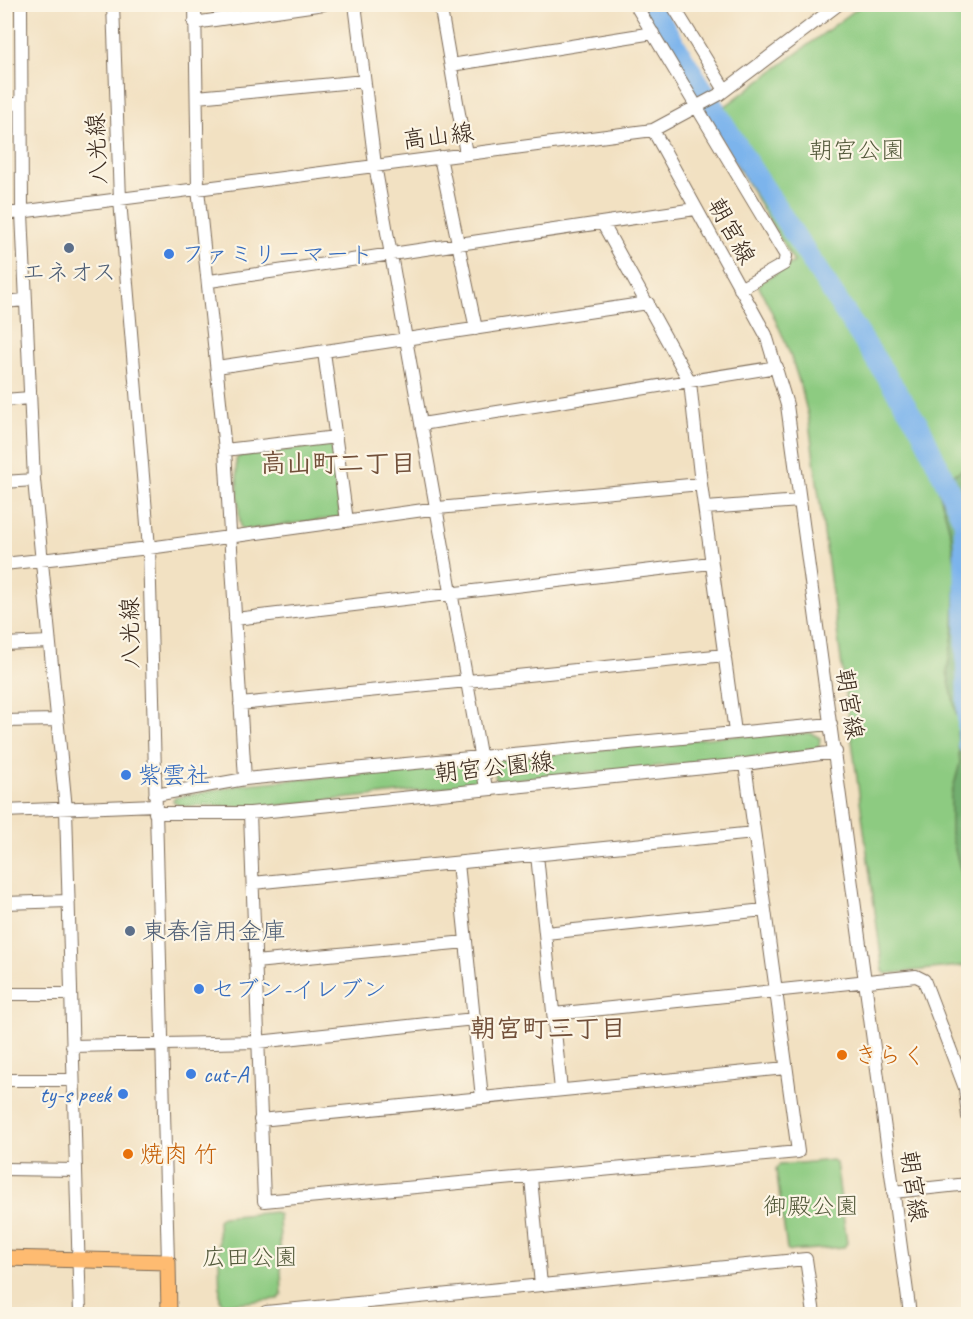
<svg xmlns="http://www.w3.org/2000/svg" width="973" height="1319" font-family="Caveat,'Klee One',sans-serif">
	<style>
		.green { fill: #8dcb81; stroke: #647a50; stroke-width: 1.5 }
		.forest { fill: #72af6f; stroke: #566c46; stroke-width: 1.5 }
		.lines { fill: none; stroke-linecap: round; stroke-linejoin: round }
		.river { stroke: #7cb4ec; stroke-width: 21 }
		.minor-casing { stroke: #7b6a57; stroke-width: 14 }
		.major-casing { stroke: #7b6a57; stroke-width: 17 }
		.minor { stroke: #fff; stroke-width: 12 }
		.major { stroke: #febb71; stroke-width: 15 }
		.service-dot { fill: #5c6f8a; stroke: #fcf5e5; stroke-width: 2 }
		.shop-dot { fill: #3f7fe0; stroke: #fcf5e5; stroke-width: 2 }
		.food-dot { fill: #e8710a; stroke: #fcf5e5; stroke-width: 2 }
		.labels { text-anchor: middle; dominant-baseline: central; stroke-width: 4.5; stroke-linejoin: round; paint-order: stroke }
		.street-label { font-size: 24px; fill: #3b2a1e; stroke: #fcf5e5 }
		.park-label { font-size: 24px; fill: #545a3c; stroke: #fcf5e5 }
		.shop-label { font-size: 24px; fill: #366cbe; stroke: #fcf5e5; text-anchor: start }
		.service-label { font-size: 24px; fill: #4e5e75; stroke: #fcf5e5 }
		.food-label { font-size: 24px; fill: #c56008; stroke: #fcf5e5; text-anchor: start }
		.neighbourhood-label { font-size: 26px; font-weight: bold; fill: #72503a; stroke: #fcf5e5 }
	</style>
	<rect width="100%" height="100%" fill="#fcf5e5"/>
	<filter id="ink" filterUnits="userSpaceOnUse"><feTurbulence type="fractalNoise" baseFrequency=".0167" numOctaves="2"/><feDisplacementMap in="SourceGraphic" scale="12" xChannelSelector="R" yChannelSelector="G"/><feConvolveMatrix kernelMatrix="1 2 1 2 8 2 1 2 1" color-interpolation-filters="sRGB"/></filter>
	<filter id="wash" filterUnits="userSpaceOnUse"><feTurbulence type="fractalNoise" baseFrequency=".008" numOctaves="4" result="noise"/><feDisplacementMap in="SourceGraphic" scale="24" xChannelSelector="R" yChannelSelector="G"/><feGaussianBlur stdDeviation="1.35" result="paint"/><feColorMatrix in="noise" values="0 0 0 0 0 0 0 0 0 0 0 0 0 0 0 0 0 1.4 0 .05"/><feComposite in="paint" operator="in"/></filter>
	<g filter="url(#wash)">
		<rect width="100%" height="100%" fill="#f2e1c2"/>
		<!-- green -->
		<path class="green" d="M862,5h106v960l-82,9 -3,-3 -75,-556c-12,-50 -25,-83 -49,-128l1,-4 34,-21 -83,-141 1,-5z
			M328,444l4,3 8,67 -3,4 -93,12 -4,-3 -4,-67 3,-4z
			M811,733l9,5 -1,10 -5,4 -318,29 -2,-17 4,-4 229,-24z
			M480,763l3,21 -218,23 -85,-1 -7,-5 1,-3 72,-14z
			M833,1160l3,3 11,80 -3,4 -54,4 -3,-2 -11,-80 3,-4z
			M275,1212l4,3 3,80 -4,4 -54,5 -4,-3 -2,-81 4,-3z"/>
		<!-- forest -->
		<path class="forest" d="M968,466v248l-11,2 -10,-44 7,-44 2,-58 -5,-35 -14,-51z
			M968,727v190l-3,-30 -14,-52v-39l9,-33 -3,-31z"/>
		<g class="lines">
			<!-- river -->
			<path class="river" d="M650,4l103,167 168,258 43,93 4,222"/>
		</g>
	</g>
	<g filter="url(#ink)">
		<g class="lines">
			<defs>
				<path id="minor" d="M21,4l1,209 12,267 32,329 14,505
					M113,4l7,196 29,348 19,714
					M195,4l3,185 27,261 20,329
					M355,4l20,161 111,623
					M440,4l26,150
					M635,4l151,252 -2,8 -44,25
					M672,4l53,86
					M194,23l130,-19
					M451,65l202,-32
					M197,97l167,-16
					M4,105l17,-2
					M653,130l113,205 21,70 123,909
					M440,157l36,172
					M4,214l649,-84 67,-36 119,-90
					M603,224l87,158 11,102 34,248
					M210,281l485,-72
					M4,302l21,-2
					M324,352l23,169
					M217,367l431,-64
					M4,400l26,-2
					M422,424l355,-57
					M225,450l111,-13
					M4,482l30,-2
					M706,508l94,-7
					M4,564l145,-16 289,-40 263,-24
					M235,619l476,-56
					M4,644l45,-2
					M240,704l485,-49
					M4,721l53,-1
					M155,795l90,-16 586,-55
					M4,811l151,-6
					M155,813h95l495,-49 91,-12
					M250,813l14,388 534,-49 -53,-388
					M537,855l24,235
					M458,863l24,235
					M253,883l501,-50
					M4,903l65,-2
					M546,933l218,-23
					M255,962l211,-20
					M4,994h67
					M554,1014l362,-38 8,4 41,108 3,29
					M72,1046l186,-4 216,-23
					M4,1080h69
					M260,1120l526,-52
					M4,1169l72,1
					M531,1178l10,107
					M893,1192l75,-8
					M266,1314v-2l540,-53 8,55"/>
				<path id="major" d="M4,1258l164,4 1,52"/>
			</defs>
			<!-- minor casing -->
			<use href="#minor" class="minor-casing"/>
			<!-- major casing -->
			<use href="#major" class="major-casing"/>
			<!-- minor -->
			<use href="#minor" class="minor"/>
			<!-- major -->
			<use href="#major" class="major"/>
		</g>
	</g>
	<!-- markers -->
	<g class="service-dot">
		<circle cx="69" cy="248" r="6"/>
		<circle cx="130" cy="931" r="6"/>
	</g>
	<g class="shop-dot">
		<circle cx="169" cy="254" r="6"/>
		<circle cx="126" cy="775" r="6"/>
		<circle cx="199" cy="989" r="6"/>
		<circle cx="191" cy="1074" r="6"/>
		<circle cx="123" cy="1094" r="6"/>
	</g>
	<g class="food-dot">
		<circle cx="842" cy="1055" r="6"/>
		<circle cx="128" cy="1154" r="6"/>
	</g>
	<g class="labels">
		<!-- street labels -->
		<g class="street-label">
			<text transform="translate(438 136) rotate(-7)">高山線</text>
			<text transform="translate(97 149) rotate(-93)">八光線</text>
			<text transform="translate(732 231) rotate(61)">朝宮線</text>
			<text transform="translate(130 633) rotate(-91)">八光線</text>
			<text transform="translate(850 704) rotate(81)">朝宮線</text>
			<text transform="translate(494 767) rotate(-6)">朝宮公園線</text>
			<text transform="translate(914 1186) rotate(82)">朝宮線</text>
		</g>
		<!-- park labels -->
		<g class="park-label">
			<text x="857" y="150">朝宮公園</text>
			<text x="811" y="1206">御殿公園</text>
			<text x="250" y="1257">広田公園</text>
		</g>
		<!-- shop labels -->
		<g class="shop-label">
			<text x="181" y="254">ファミリーマート</text>
			<text x="138" y="775">紫雲社</text>
			<text x="211" y="989">セブン-イレブン</text>
			<text x="203" y="1074">cut-A</text>
			<text x="111" y="1094" text-anchor="end">ty-s peek</text>
		</g>
		<!-- service labels -->
		<g class="service-label">
			<text x="69" y="272">エネオス</text>
			<text x="142" y="931" text-anchor="start">東春信用金庫</text>
		</g>
		<!-- food labels -->
		<g class="food-label">
			<text x="854" y="1055">きらく</text>
			<text x="140" y="1154">焼肉 竹</text>
		</g>
		<!-- neighbourhood labels -->
		<g class="neighbourhood-label">
			<text x="338" y="463">高山町二丁目</text>
			<text x="548" y="1028">朝宮町三丁目</text>
		</g>
	</g>
	<!-- margin -->
	<rect width="973" height="1319" fill="none" stroke="#fcf5e5" stroke-width="24"/>
</svg>
